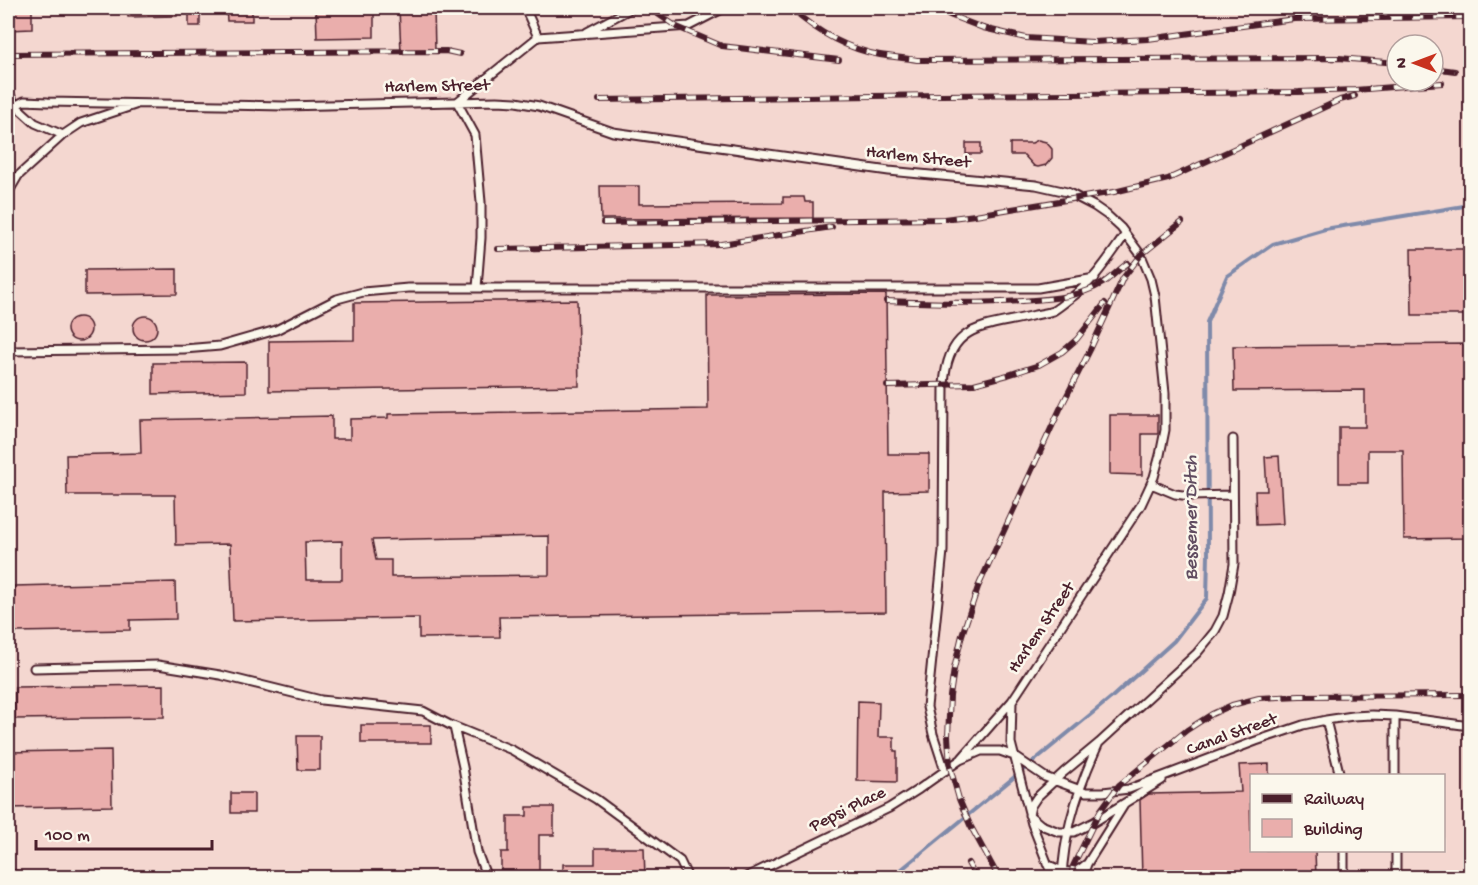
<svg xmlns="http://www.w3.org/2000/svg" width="1478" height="885" font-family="'Gochi Hand',sans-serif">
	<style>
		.built { fill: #f4d7d0; fill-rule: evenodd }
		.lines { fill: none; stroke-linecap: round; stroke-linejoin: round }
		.stream { stroke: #7f8aaa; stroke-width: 4 }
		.building { fill: #eaaeac; stroke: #4a1f2b; stroke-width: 1.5; fill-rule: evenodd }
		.lane-casing { stroke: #4a1f2b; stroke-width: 11 }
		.lane { stroke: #fbf7ec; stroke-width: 7 }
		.rail-casing { stroke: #4a1f2b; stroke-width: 6 }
		.rail { stroke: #fbf7ec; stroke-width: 4; stroke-dasharray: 11; stroke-linecap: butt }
		.labels { text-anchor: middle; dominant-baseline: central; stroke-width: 5; stroke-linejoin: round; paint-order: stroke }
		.street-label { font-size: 18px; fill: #4a1f2b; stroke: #fbf7ec }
		.water-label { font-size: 20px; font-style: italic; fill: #604c60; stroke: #fbf7ec }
	</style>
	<rect width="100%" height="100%" fill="#f8e8df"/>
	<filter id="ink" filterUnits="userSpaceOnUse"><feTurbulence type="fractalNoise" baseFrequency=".0167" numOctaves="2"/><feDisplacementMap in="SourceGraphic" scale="12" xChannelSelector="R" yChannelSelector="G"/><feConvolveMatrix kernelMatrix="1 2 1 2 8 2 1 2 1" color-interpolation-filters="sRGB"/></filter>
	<g filter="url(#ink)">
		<!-- built -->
		<path class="built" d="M8,8h1462v869h-1462zM1397,45h36v36h-36zM1252,776h192v74h-192z"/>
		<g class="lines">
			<!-- stream -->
			<path class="stream" d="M891,878l221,-181 62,-56 33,-43 1,-43 -1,-233 20,-46 46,-32 52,-15 145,-24"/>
		</g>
		<!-- building -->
		<path class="building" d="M8,8h24v21l-24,1z
			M127,8h50v8l-49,1z
			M189,8h11v18h-11z
			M226,8h26v13h-25z
			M316,8h58v29l-57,1z
			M399,8h35l1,43 -34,1z
			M1038,140l8,2 6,7v9l-6,7 -8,2 -4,-1 -10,-11h-14v-12h22z
			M966,143h15v11h-15z
			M600,186h39v18l144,-1v-6h21l1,5h8v16l-212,1z
			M1411,249h59v66h-58z
			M177,269v25l-92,1v-25z
			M886,294l2,160h41v37l-44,1 1,120 -387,5 1,20 -81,1v-20l-186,3 -3,-77 -54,1 -1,-50h-108l-1,-40 75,-2 -1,-33 192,-4v23h18v-20l38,-1v-4l320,-5 -1,-114zM549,536v39l-158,2v-17h-15l-4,-20zM342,541v39h-36l-1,-38z
			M577,300l2,86 -310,5v-50l85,-1v-37z
			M133 328a12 12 0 1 1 24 0a12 12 0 1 1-24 0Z
			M67 329a12 12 0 1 1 24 0a12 12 0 1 1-24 0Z
			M1470,344v194l-66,1 -1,-89h-35v33h-29v-56h26v-37l-131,1 -1,-45z
			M246,362v30l-93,2v-31z
			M1110,415h48v19h-16v41l-32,-1z
			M1279,456l4,68 -27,1 -1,-34h12l-2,-34z
			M175,582l1,37 -46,1v10l-115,2 -1,-46z
			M164,685v32l-149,2v-32z
			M858,701l21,1 -1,35h16v14h3v31l-40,-1z
			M361,725h70v18h-70z
			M297,736h23v34h-22z
			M111,750l1,56 -104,2v-56z
			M1269,764v12h-18v9h-1l1,65h64l1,28h-174l-2,-78 9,-6 92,-2 -2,-27z
			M231,793h23v20h-23z
			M527,807h27v28h-15v43h-38v-26h7v-36h19z
			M595,848h49l1,30h-82v-14h32z"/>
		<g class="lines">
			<defs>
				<path id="lane" d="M525,8l13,29
					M587,32l45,-24
					M8,91l7,14 20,18 28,12
					M8,119l3,-11 13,-7 24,1 236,4 213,-5 19,1 23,4 74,26 276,39 147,14 31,7 27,14 13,9 14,13 20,27 10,24 4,17 10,97v37l-5,25 -6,22 -13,28 -129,196 -1,42 21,81 21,54
					M8,193l10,-17 45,-41 18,-12 54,-18
					M477,288l4,-50v-36l-6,-67 -18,-33 81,-65 151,-11 35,-18
					M8,351l176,-2 36,-3 56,-16 61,-31 26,-7 45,-4h630l57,-10
					M1151,484l24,10 15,2 43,-1
					M34,668l124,-3 62,10 101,25 102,11 31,16 9,40 14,85 10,26
					M1395,716v60
					M1326,720l14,56
					M453,726l59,24 84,49 84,62 8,17
					M962,758l50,-57
					M945,771l-12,-37 -6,-27 16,-156 1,-166c4,-64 42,-57 91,-70 5,-1 12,-2 18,-4 5,-3 10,-7 15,-11 26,-18 39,-40 57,-65
					M1162,780l-68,42 -20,10h-15l-18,-7 -12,-10 2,-9 6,-9 27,-25 35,-29 98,-90 18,-22 8,-15 6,-23 5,-29 -1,-125
					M1344,850v28
					M1396,850v28
					M1047,864c14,7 25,13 38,1
					M8,873l15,5
					M744,878l145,-70 30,-19 41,-29 21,-9h19l14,5 31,21 41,15h17l26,-3 127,-48 47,-16 23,-5 27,-4 19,-1 23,1 75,10
					M1062,878c2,-47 17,-92 36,-133
					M1082,878l5,-14 37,-59"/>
			</defs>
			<!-- lane casing -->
			<use href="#lane" class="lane-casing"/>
			<!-- lane -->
			<use href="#lane" class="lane"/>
			<defs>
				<path id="rail" d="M649,8l28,19 45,19 117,14
					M790,8c25,22 56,41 90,47 12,2 25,3 37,5l422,-2 58,5
					M935,8l17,8 31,12 43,10 67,4 55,-3 146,-20 176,-2
					M8,54l438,-3 14,3
					M1433,68l22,3
					M599,100l342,-5 358,-3 56,-2 87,-7
					M603,223l341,-4 31,-4 139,-23 54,-13 172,-79 15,-4
					M498,249l223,-5 111,-17
					M886,301c46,2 91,3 136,0 27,-2 56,-3 81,-18 9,-6 16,-14 25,-20
					M887,386l87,-2 34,-9 31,-10 23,-13 15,-13 28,-36
					M968,863l8,15
					M999,878l-29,-53 -11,-26 -9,-32 -2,-31 2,-40 4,-27 8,-34 16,-48 82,-178 30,-59 33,-72 18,-23 41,-33
					M1071,878l2,-12 27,-55 19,-26 68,-55 25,-16 20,-9 27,-7 41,-2 170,-1"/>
			</defs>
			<!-- rail casing -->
			<use href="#rail" class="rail-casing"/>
			<!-- rail -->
			<use href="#rail" class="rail"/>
		</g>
	</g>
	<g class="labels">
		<!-- street labels -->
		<g class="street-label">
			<text transform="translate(437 87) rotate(-1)">Harlem Street</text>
			<text transform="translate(918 158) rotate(6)">Harlem Street</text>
			<text transform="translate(1042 628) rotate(-56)">Harlem Street</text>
			<text transform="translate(1232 735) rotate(-20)">Canal Street</text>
			<text transform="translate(848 810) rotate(-26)">Pepsi Place</text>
		</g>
		<!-- water labels -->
		<g class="water-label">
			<text transform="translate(1192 518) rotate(-90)">Bessemer Ditch</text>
		</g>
	</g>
	<!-- margin -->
	<rect width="1478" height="885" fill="none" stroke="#fbf7ec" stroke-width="30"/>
	<rect x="15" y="15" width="1448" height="855" fill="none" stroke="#4a1f2b" stroke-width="2" filter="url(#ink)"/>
	<!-- legend -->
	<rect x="1250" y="774" width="195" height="78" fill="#fbf7ec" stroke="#b4a19f" stroke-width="1.5"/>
	<rect x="1262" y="794" width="30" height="9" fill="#4a1f2b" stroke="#b4a19f" stroke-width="1.5"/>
	<text x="1304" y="804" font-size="18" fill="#4a1f2b">Railway</text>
	<rect x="1262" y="819" width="30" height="18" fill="#eaaeac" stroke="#b4a19f" stroke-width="1.5"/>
	<text x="1304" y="834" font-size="18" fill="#4a1f2b">Building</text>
	<!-- north arrow -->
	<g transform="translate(1415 63) rotate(270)"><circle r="28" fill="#fbf7ec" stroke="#b4a19f" stroke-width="1.5"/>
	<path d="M0-4.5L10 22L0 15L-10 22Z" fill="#c8321e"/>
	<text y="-9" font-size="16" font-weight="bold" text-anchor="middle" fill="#4a1f2b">N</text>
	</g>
	<!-- scale -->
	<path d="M36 840v9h176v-9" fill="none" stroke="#4a1f2b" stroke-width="3"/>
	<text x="45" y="840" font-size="18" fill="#4a1f2b" stroke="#fbf7ec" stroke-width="4.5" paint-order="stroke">100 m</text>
</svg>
